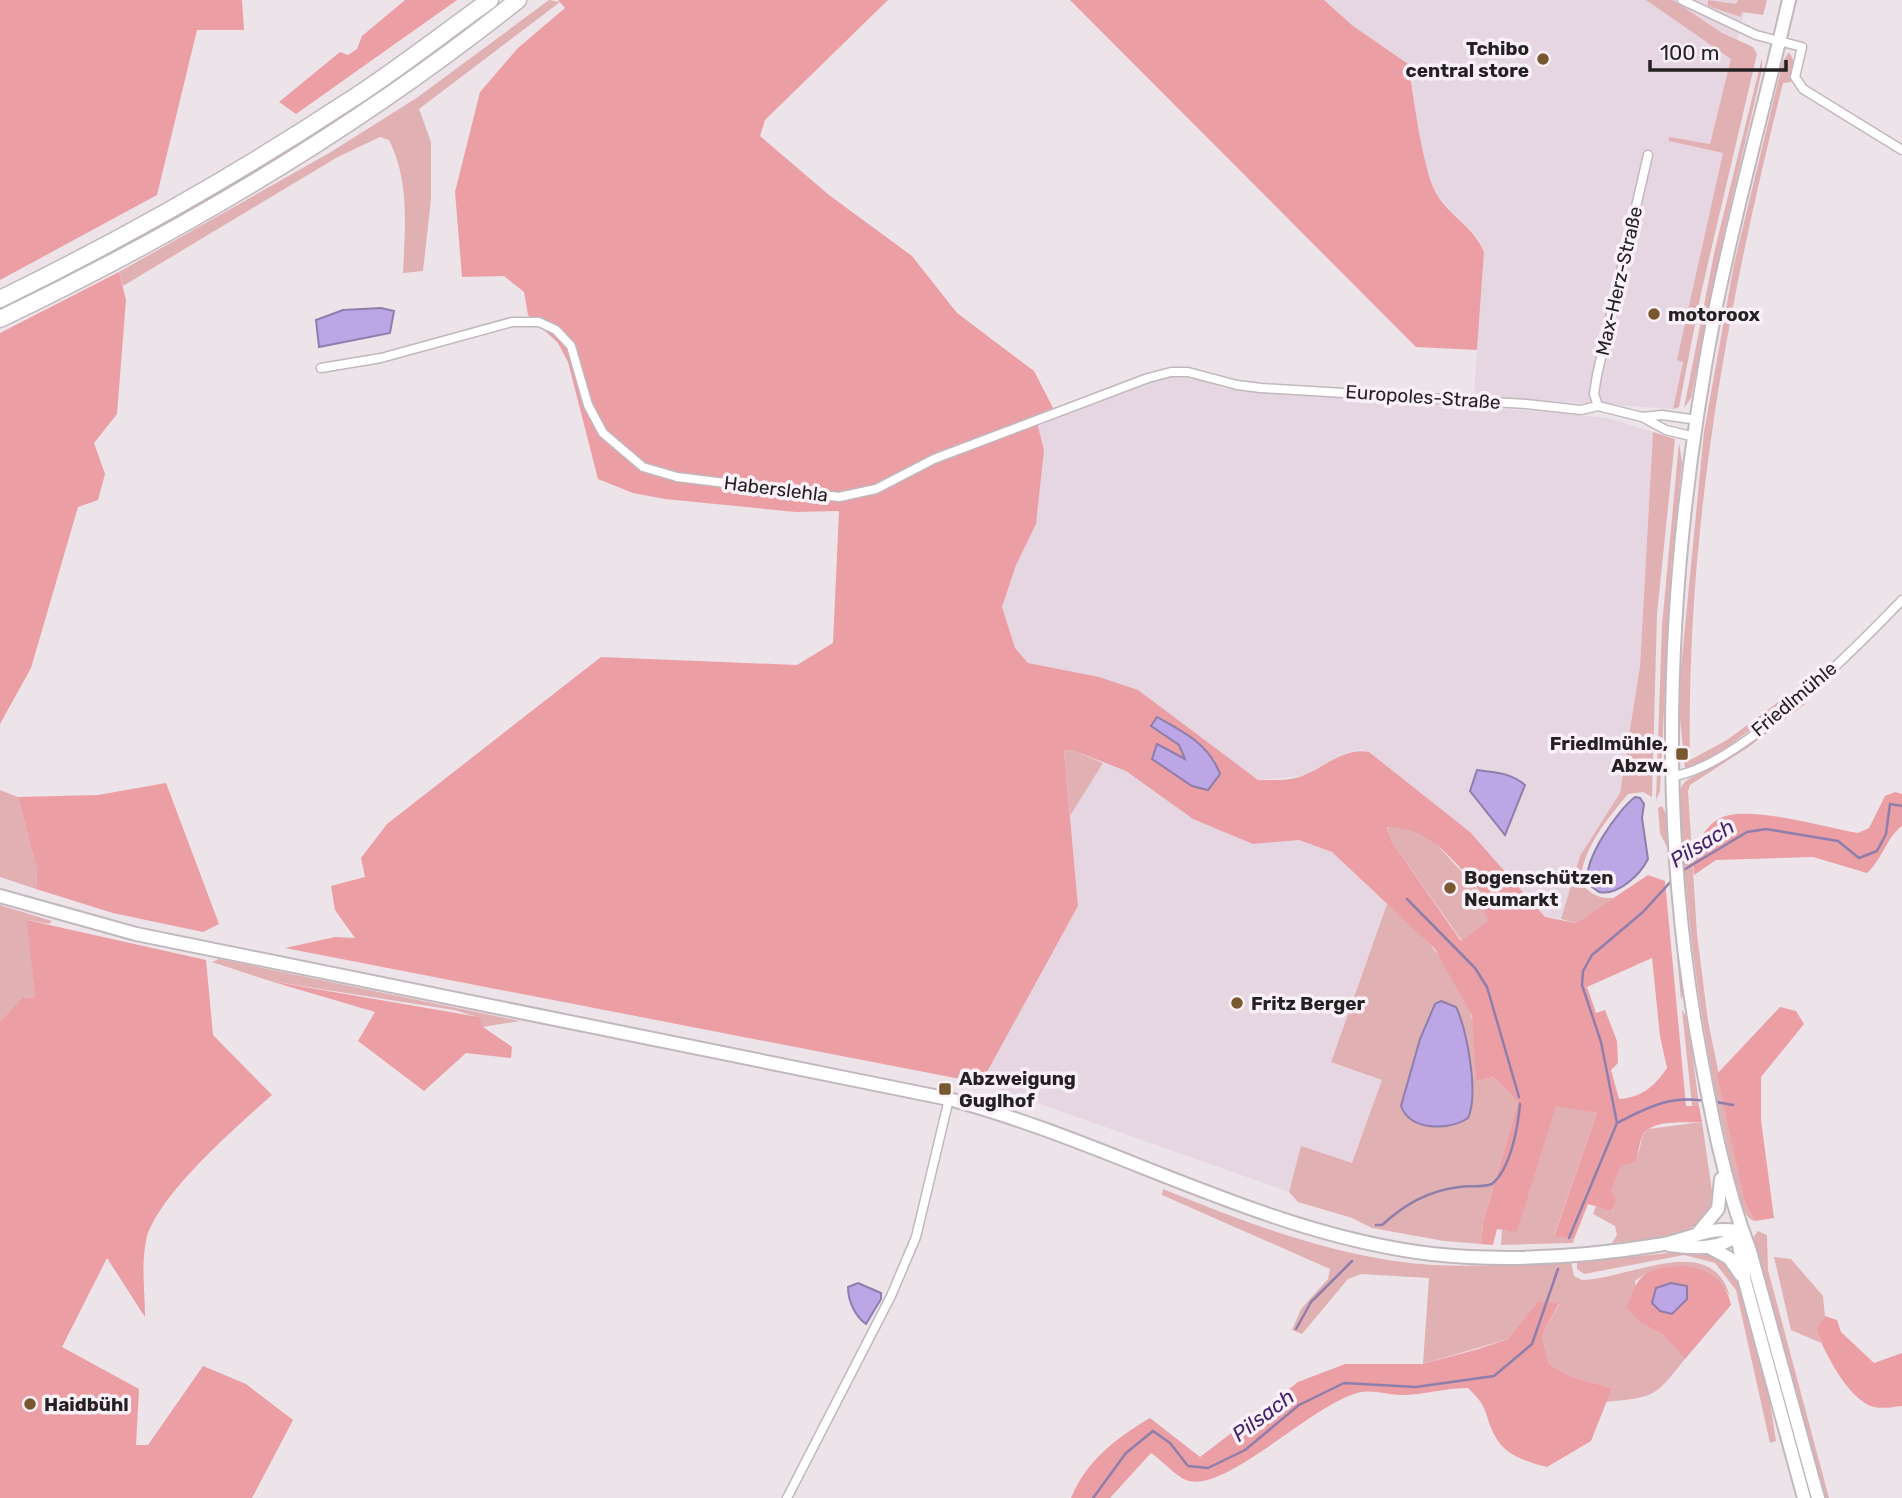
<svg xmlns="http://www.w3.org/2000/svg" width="1902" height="1498" font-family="Rubik,sans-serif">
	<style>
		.built { fill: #e6d6e1 }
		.green { fill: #e1b0b3 }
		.forest { fill: #eb9ea4; fill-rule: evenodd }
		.water { fill: #bca6e6; stroke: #8e7eac; stroke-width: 2 }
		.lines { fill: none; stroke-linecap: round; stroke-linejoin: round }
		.stream { stroke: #8e7eac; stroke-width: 2.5 }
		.minor-casing { stroke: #c1b8be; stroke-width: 11 }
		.primary-casing { stroke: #c1b8be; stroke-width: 16 }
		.motorway-casing { stroke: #c1b8be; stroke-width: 19 }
		.minor { stroke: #fff; stroke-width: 8 }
		.primary { stroke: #fff; stroke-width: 12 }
		.motorway { stroke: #fff; stroke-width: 16 }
		.poi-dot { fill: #79582f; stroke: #faf1f8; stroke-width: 2.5 }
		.labels { text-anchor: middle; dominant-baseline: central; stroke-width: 7; stroke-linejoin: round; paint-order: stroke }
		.poi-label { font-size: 19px; font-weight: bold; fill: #242123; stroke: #faf1f8; text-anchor: start }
		.street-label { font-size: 19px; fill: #242123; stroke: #faf1f8 }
		.water-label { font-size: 21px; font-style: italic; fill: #43236d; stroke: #faf1f8 }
	</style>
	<rect width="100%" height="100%" fill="#ede4ea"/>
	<!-- built -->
	<path class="built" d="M1324,0h424l-38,144 -40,-7 -1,4 54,12 -45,207 5,2 -10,47 -199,-13v10l134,12 45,14 -13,234 -20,127 -40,63 -19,63 -16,-2 -75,-85 -101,-80 -9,-2 -13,3 -46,23 -43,4 -36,-26 -173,-87 -21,-4 -13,-15 -13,-41 14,-42 28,-115 -7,-25 131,-48 30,2 28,10 32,3 86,4 2,-8 128,7 10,-143 -4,-11 -43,-45 -9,-26 -75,-144z
		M1103,763l23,8 67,48 60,25 46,-4 33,12 55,52 -56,157 52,19 -31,84 -62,21 -1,7 -308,-109 97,-177 -8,-90z"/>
	<!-- green -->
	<path class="green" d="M549,0l11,2 -141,107 12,33v57l-8,72 -20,2c2,-45 7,-91 -14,-133l-9,-3 -44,21 -213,128 -4,-14 212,-120 87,-55z
		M1646,0h27l49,33 31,14 4,7 -56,239 -22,114 -6,2 10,-47 -6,-2 46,-207 -54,-12v-4l41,7 21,-85z
		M1708,0l28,4 2,-4h29l-4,15 -21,-3 -1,5 -33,-11z
		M1789,52l5,9 -3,21 -8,1c-56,223 -97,446 -93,677l37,-20 66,-49 4,4 -83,62 -26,12 -3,-1 -6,-58 1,-32 24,-246 30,-168 49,-203z
		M1762,58v12l-39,167 -32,161 -7,10 31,-159z
		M1653,432l22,7 -18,175 -5,183 -9,-5 -15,2c-20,24 -47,56 -47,88 8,12 19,17 33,16l-38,25 -15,-4 19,-63 40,-63 20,-127z
		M1679,443l3,19 -11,107 -11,222 -4,9 6,-175z
		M1802,701l3,3 -55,42 -60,39 -2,6 9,143 11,87 37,182 10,18c-16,-1 -23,-55 -27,-70 -27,-119 -43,-236 -48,-358 1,-13 13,-16 23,-21 36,-16 68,-48 99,-71z
		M1072,750l31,13 -33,53 -6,-65z
		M0,790l18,7 19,73 -1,19 -36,-12z
		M1662,806l5,10 16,179 -2,5 -13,-151 -8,-16 -2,-25z
		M1387,826l26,2 16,8 63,69 -3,15 -27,21 -70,-99z
		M1387,904c35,29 71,65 84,111 6,20 4,45 5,66l17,-4 25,25 -35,121 -2,21 -37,-3 -72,-13 -20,-10 -54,-16 -9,-10 12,-46 51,17 30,-83 -51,-18z
		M0,905l52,16 -3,3 -21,-4 7,77 -13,1 -22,23z
		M219,959l301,62 -37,6 -5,-10 -24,-7 -184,-29 -58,-19z
		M1682,1010l6,9 11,87h-7z
		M1556,1105l41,8 -43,122 20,4 -1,4 -72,2 1,-15 15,1z
		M1702,1122l11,76c-8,43 -67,41 -101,45l5,-8 -2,-9 -22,-12 3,-8 17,5 -2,-20 10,-27 15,-2 7,-27 5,-6z
		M1163,1189c86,35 176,70 270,76 46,2 92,-1 138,-3l3,14 8,4c46,0 130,-51 148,17l-4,-7c-30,-10 -64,-33 -91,-9l6,42 22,12 22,24c-31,39 -30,38 -80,43l7,-14 -40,-11 -23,-13 -7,-28 17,-32 -21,-3 -30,38 -85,25 6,-86 -68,-4 -13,5 -46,55 -10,-4 9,-21 27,-30 2,-10 -168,-74z
		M1758,1231l9,4 1,35 61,228h-7l-70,-259z
		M1679,1252c27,0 45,4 59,29l29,102 9,58 -6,2 -34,-153 -21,-27 -31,-8 -100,19 -7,-5v-7z
		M1774,1257l17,2 32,37 2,20 -9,13 5,14 -30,-13z"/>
	<!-- forest -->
	<path class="forest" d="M0,0h242l2,30h-47l-40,165 -157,85z
		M405,0h52l-161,114 -17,-12 61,-50 8,3 9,-6 5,-13z
		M558,0h330l-123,120 -5,16 69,59 83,61 45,57 77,58 19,37 -18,7 9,35 -8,74 -20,41 -14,42 13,41 13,15 71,14 39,13 120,90c15,0 31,1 44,-4 21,-8 43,-29 67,-24l101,80 75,85 31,6 72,-48 17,6 21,225h13l3,16c-16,1 -51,-3 -59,13 -4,8 -5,19 -7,27l-15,3 -10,26 5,8 -4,12 -24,-7 -14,35 -20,-3 43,-123 -41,-7 -39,126 -20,-3 -4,16 -12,-1 2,-21 35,-121 -25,-25 -17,4 -4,-65 -37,-67 -103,-97 -33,-12 -46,4 -60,-25 -67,-48 -54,-21 -8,1 14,155 -97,177 -696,-135 50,-11 20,1 -20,-28 -4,-24 34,-9 -4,-19 26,-34 214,-167 196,8 36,-22 6,-132 -43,1 -131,-13 -32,-6 -35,-14 -30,-117 -10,-19 -30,-28 -4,-23 -20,-16 -42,1 -7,-85 25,-100 38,-44 47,-40zM1152,726l63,34 -23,26 -35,-41 28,15 -6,-15zM1387,827c48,-1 74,44 104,77l-7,8 5,8 -28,21 -69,-99zM1652,958l8,78 7,32c-12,18 -26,30 -48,31l-8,-29 7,-7 -1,-22 -12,-31 -9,3 -9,-26z
		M1070,0h254l29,26 55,38c6,33 14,109 31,134 13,19 37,32 45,54l-7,98 -61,-3z
		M119,272l7,28 -9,114 -23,29 11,31 -7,26 -20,7 -47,161 -31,56v-391z
		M166,783l53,141 -16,8 -90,-19 -77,-24 1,-19 -19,-73 80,-2z
		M1895,792l7,2v32c-16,12 -20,34 -35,47l-54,-16 -97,3 -22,15 -2,-26c7,-9 15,-23 25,-29 25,-18 110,8 141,13l11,-5 16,-32z
		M27,920l179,40 7,75 59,60c-34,30 -118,103 -126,146 -5,24 -1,52 -1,76l-38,-59 -45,89 77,42 -3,56h12l55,-79 43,18 47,36 -41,78h-252v-477l22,-23 13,-1z
		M270,981l209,36 4,10 29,20 -1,11 -45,-5 -42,38 -66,-50 17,-29z
		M1780,1007l16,4 8,13 -43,53v43l13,98 -19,3 -10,-18 -28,-129z
		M1683,1266c24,2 43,14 48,39l-46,54 -22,-24 -22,-12 -14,-15c12,-37 18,-39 56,-42z
		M1538,1301l21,2 -17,33 7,28 23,13 40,11 -21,53 -44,26c-19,-5 -42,-11 -52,-31 -12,-23 -4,-26 -27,-48 -23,0 -49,8 -69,7 -14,-1 -28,-6 -42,-2 -46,13 -129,97 -168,88 -12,-3 -27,-21 -38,-28l-41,45h-39c15,-37 45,-60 79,-80l50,39 98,-75 47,-18h78l55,-15 30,-10z
		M1825,1316l12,4 4,12 33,31 28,-10v53c-9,1 -19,3 -28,1 -25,-6 -50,-55 -58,-78z"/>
	<!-- water -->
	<path class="water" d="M381,308l13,3 -4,22 -71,14 -3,-27 27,-10z
		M1157,717c27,15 52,27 63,57l-12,16 -16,-4 -40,-27 5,-15 28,15 -6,-14 -28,-19z
		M1477,770c18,2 34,3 48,15l-20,50 -35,-44z
		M1635,797l5,1 4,6 -2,14 6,41c-8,16 -30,37 -49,33l-11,-8c-6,-23 29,-73 47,-87z
		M1441,1001l15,6c11,23 23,88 12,111 -19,13 -58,13 -67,-12l19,-67 15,-35z
		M858,1283l23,10v6l-15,25c-11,-8 -18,-23 -18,-37z
		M1671,1283l16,3v13l-15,15 -12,-3 -8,-8 4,-15z"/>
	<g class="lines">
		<!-- stream -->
		<path class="stream" d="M1682,871l65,-39 19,-3 72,12 21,17 18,-7 9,-17 4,-30 12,2
			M1407,899l68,69 12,19 32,110
			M1716,1102l17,3
			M1617,1123c31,-16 53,-28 89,-22
			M1376,1225h6c23,-21 46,-34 77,-38 11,-2 23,1 33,-3 19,-16 26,-57 28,-80
			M1569,1238l48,-115 -16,-81 -19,-57 1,-14 9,-16 51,-43 31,-34
			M1296,1329l15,-27 41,-41
			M1093,1498l33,-45 27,-22 17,12 18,23 20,2 37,-18 54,-45 45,-22 72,4 78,-11 38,-32 26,-75"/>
		<defs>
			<path id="minor" d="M1682,0l74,35 46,12 -7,30 8,12 99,61
				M321,368l60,-10 131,-36h27l17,8 15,16 17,59 15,28 40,34 34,10 162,20 37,-8 58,-30 214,-81 23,-6h17l49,13 24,3 265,16 55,6 17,-4 44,11 20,-2 36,5
				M1598,406l-4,-12 3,-19 51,-220
				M1642,417l24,13 29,7
				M1673,776c64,-8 183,-128 229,-176
				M787,1498l104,-202 25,-59 33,-138"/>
			<path id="primary" d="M1789,0c-24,104 -53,206 -74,311 -46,239 -60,490 -17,730 13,72 26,143 52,210l68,247
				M0,896l136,38 813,165c163,43 314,135 483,155 75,8 152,3 226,-9 27,-4 55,-21 83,-13
				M1741,1232l-2,13 6,37 59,216
				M1698,1233l20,-24 3,-30
				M1669,1245c25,3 52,6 72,-13
				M1709,1247l20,11 12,17"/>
			<path id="motorway" d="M0,299c119,-58 236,-124 347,-197 49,-31 95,-68 143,-102
				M0,319c182,-87 360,-193 518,-319"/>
		</defs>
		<!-- minor casing -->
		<use href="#minor" class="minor-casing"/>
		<!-- primary casing -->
		<use href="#primary" class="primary-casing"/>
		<!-- motorway casing -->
		<use href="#motorway" class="motorway-casing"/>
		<!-- minor -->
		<use href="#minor" class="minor"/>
		<!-- primary -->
		<use href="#primary" class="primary"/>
		<!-- motorway -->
		<use href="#motorway" class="motorway"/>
	</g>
	<!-- markers -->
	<g class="poi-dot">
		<circle cx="1543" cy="59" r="7"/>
		<circle cx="1654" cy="314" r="7"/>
		<rect x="1675" y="747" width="14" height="14" rx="3.5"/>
		<circle cx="1450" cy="888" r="7"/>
		<circle cx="1237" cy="1003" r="7"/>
		<rect x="938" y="1082" width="14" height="14" rx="3.5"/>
		<circle cx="30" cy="1404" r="7"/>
	</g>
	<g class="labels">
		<!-- poi labels -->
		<g class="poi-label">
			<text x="1529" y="48" text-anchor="end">Tchibo<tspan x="1529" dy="22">central store</tspan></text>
			<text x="1668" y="314">motoroox</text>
			<text x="1668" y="743" text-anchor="end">Friedlmühle,<tspan x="1668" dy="22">Abzw.</tspan></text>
			<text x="1464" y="877">Bogenschützen<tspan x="1464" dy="22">Neumarkt</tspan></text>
			<text x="1251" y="1003">Fritz Berger</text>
			<text x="959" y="1078">Abzweigung<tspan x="959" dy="22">Guglhof</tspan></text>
			<text x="44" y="1404">Haidbühl</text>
		</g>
		<!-- street labels -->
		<g class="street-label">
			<text transform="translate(1619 281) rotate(-77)">Max-Herz-Straße</text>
			<text transform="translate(1423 397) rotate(4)">Europoles-Straße</text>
			<text transform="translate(776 489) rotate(7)">Haberslehla</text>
			<text transform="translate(1794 699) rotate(-40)">Friedlmühle</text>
		</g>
		<!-- water labels -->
		<g class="water-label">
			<text transform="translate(1702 843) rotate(-32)">Pilsach</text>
			<text transform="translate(1263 1415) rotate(-37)">Pilsach</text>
		</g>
	</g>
	<!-- scale -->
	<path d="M1650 60v10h136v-10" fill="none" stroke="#242123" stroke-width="3.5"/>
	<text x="1660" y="60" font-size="21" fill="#242123" stroke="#faf1f8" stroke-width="5" paint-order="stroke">100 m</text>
</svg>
